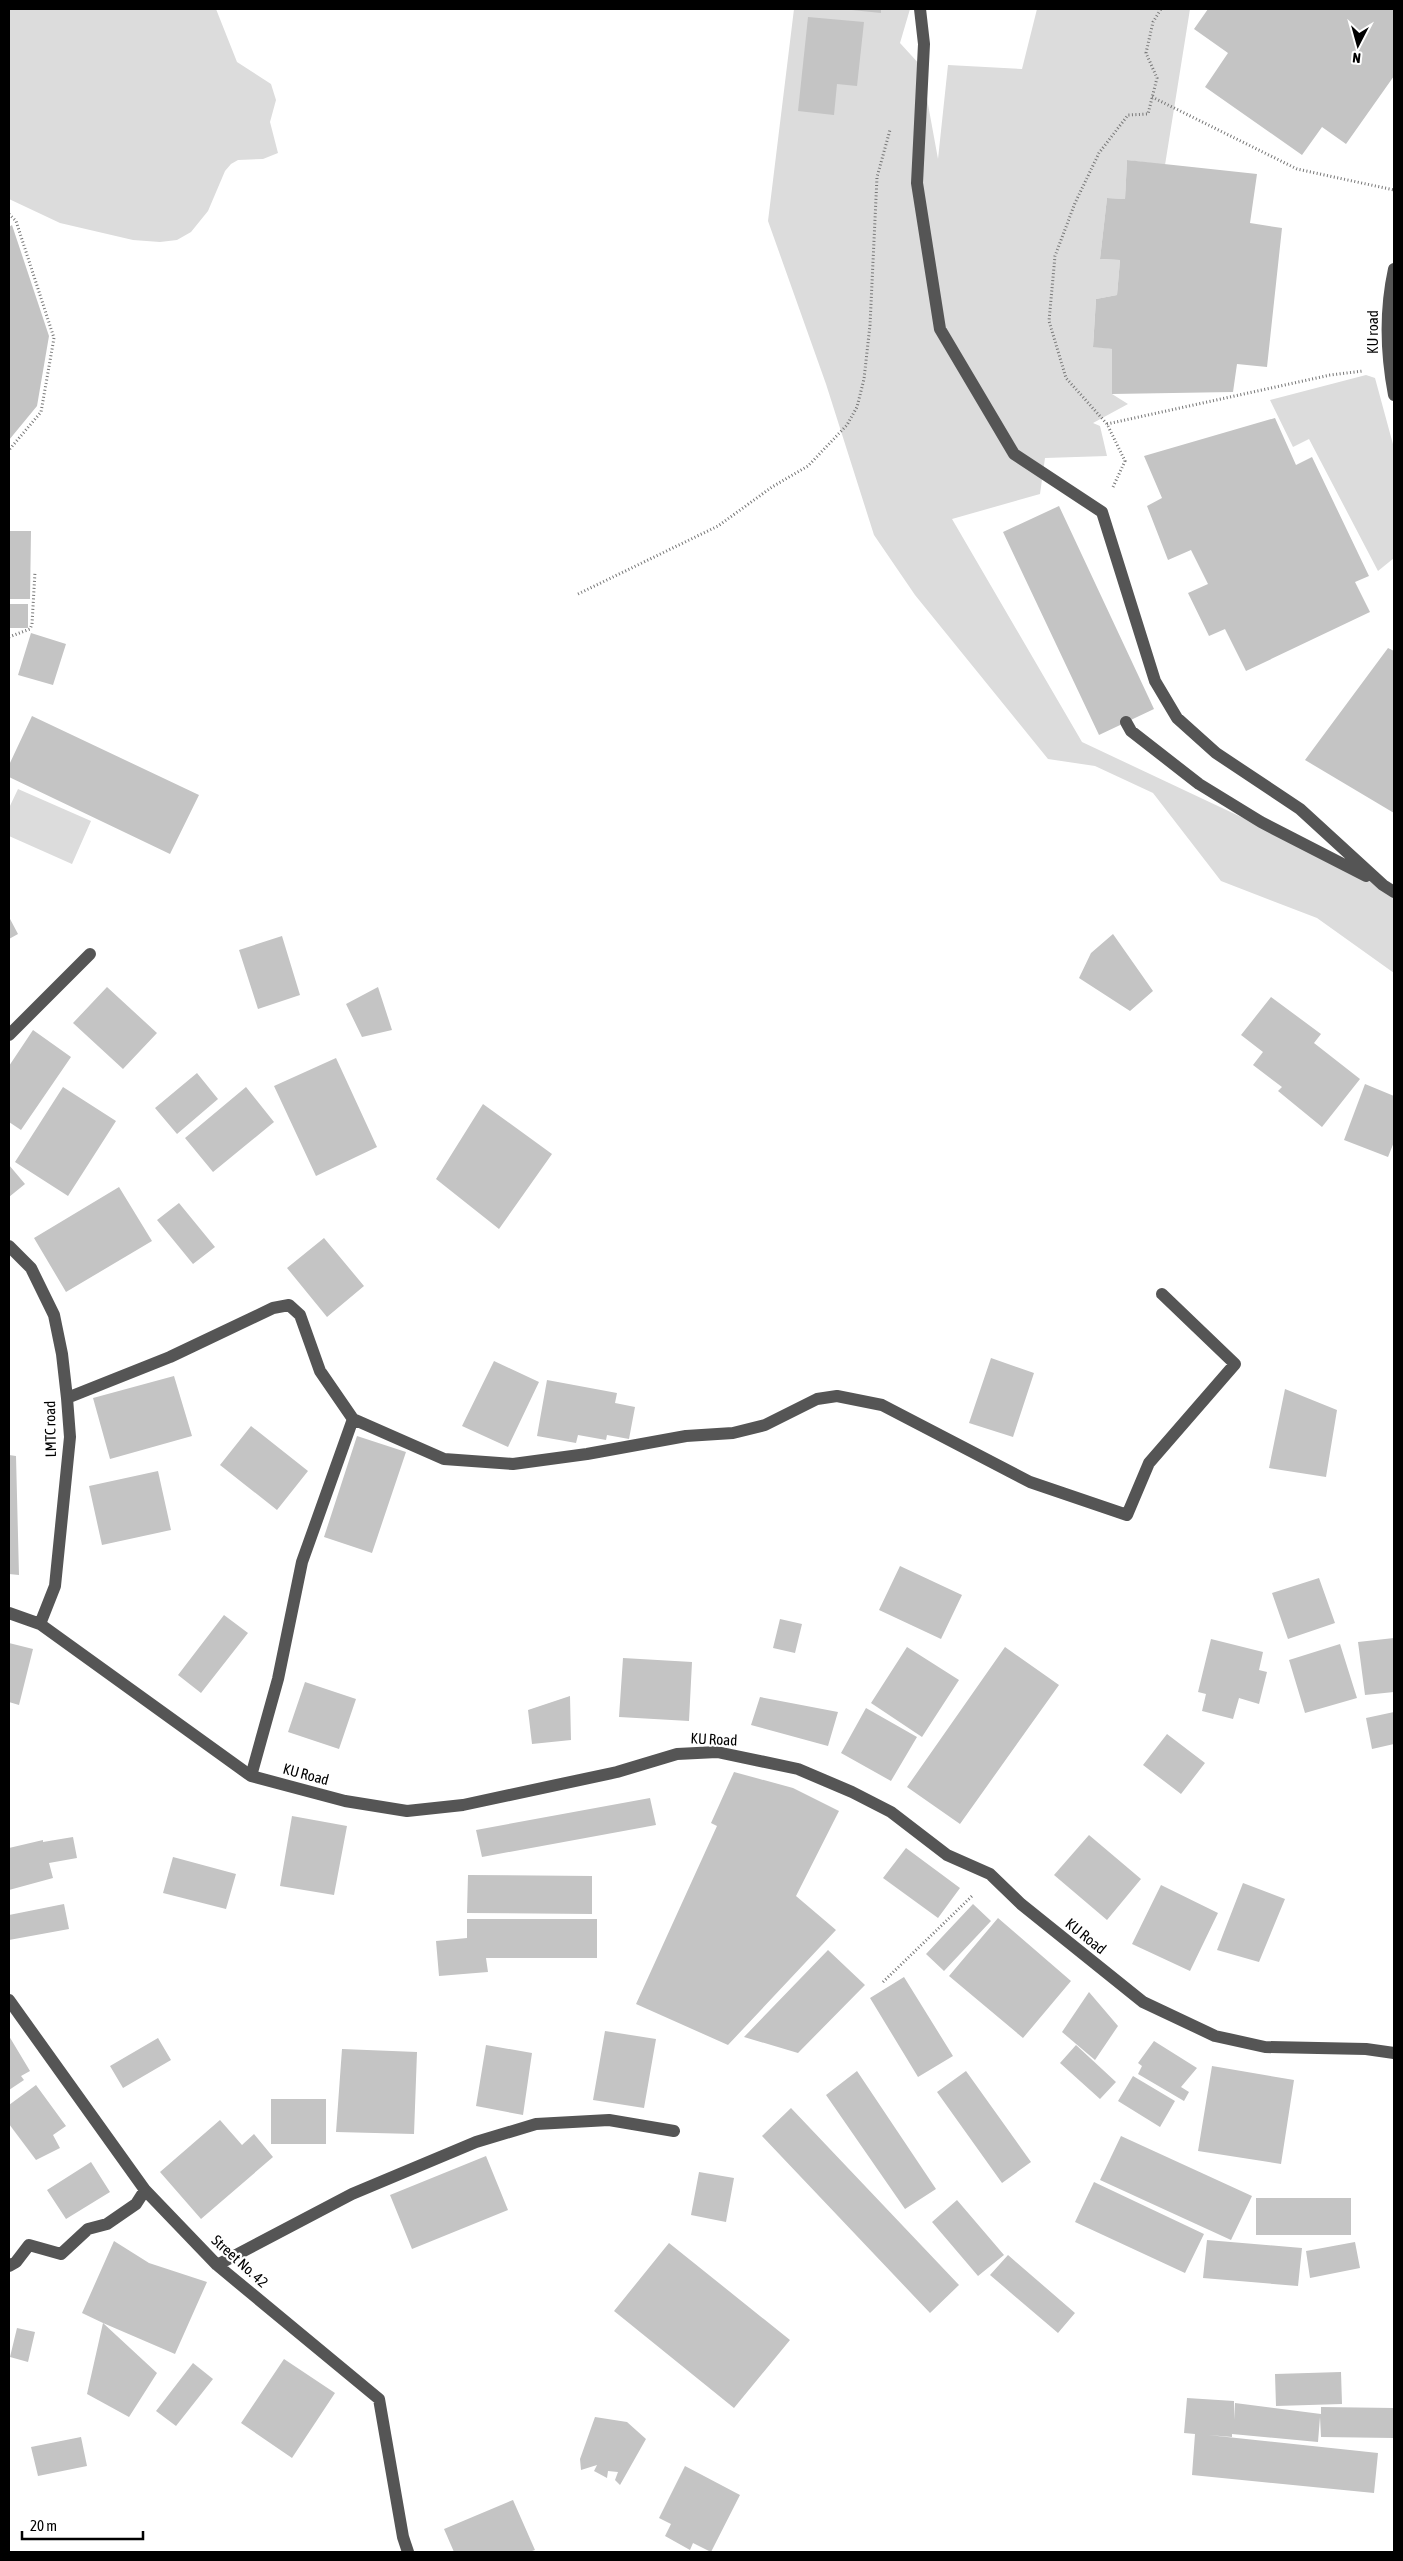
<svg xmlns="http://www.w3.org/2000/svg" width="1403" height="2561" font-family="'Asap Condensed',sans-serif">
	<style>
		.green { fill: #dcdcdc }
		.building { fill: #c4c4c4 }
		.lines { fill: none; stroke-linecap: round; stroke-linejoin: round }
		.path { stroke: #777; stroke-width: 3; stroke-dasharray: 1 2.5; stroke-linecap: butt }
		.minor { stroke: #555; stroke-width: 12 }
		.labels { text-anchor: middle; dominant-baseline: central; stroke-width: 4.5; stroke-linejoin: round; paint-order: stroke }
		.street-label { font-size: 15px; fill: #000; stroke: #fff }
	</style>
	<rect width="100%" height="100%" fill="#fff"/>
	<!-- green -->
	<path class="green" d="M9,9h207l21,53 34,22 5,16 -6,22 8,31 -15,6 -25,1 -7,4 -6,7 -17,40 -17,21 -14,8 -17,2 -27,-2 -73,-17 -51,-24z
		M794,9h116l-10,34 21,23 17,93 10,-94 74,4 15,-60h153l-25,156 -38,-5 -2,39 -18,-1 -7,61 20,1 -3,35 -21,4 -3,47 19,3v45l16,10 -35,19 7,3 7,30 -62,2 -5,36 -88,25 130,223 312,147v84l-77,-55 -96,-37 -68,-88 -58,-27 -47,-7 -133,-164 -41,-60 -48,-151 -58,-163z
		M1366,375l9,3 19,70v110l-16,13 -69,-132 -16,8 -23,-47z
		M18,789l73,32 -19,43 -63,-28v-28z"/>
	<!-- building -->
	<path class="building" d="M842,9h39v4z
		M1208,9h186v67l-48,68 -24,-17 -20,28 -97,-68 23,-34 -34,-24z
		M808,17l56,5 -7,64 -20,-2 -3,31 -36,-4z
		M1127,160l130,14 -7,49 32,5 -15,139 -30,-3 -4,28 -121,2v-45l-19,-2 3,-48 21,-4 3,-35 -20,-1 7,-61 18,1z
		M12,225l37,111 -12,70 -28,34v-213z
		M1275,418l21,47 16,-8 57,119 -14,6 15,30 -124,59 -21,-42 -16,7 -21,-43 20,-9 -17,-34 -23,10 -21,-54 15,-8 -18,-42z
		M1059,506l95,203 -55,26 -96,-203z
		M9,531h22l-1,68h-21z
		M9,604h19v24h-19z
		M31,633l35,11 -13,41 -35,-10z
		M1388,648l6,3v162l-89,-53z
		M32,716l167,79 -29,59 -161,-77v-12z
		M9,917l9,17 -9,5z
		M1113,934l40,57 -23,20 -51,-33 12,-25z
		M282,936l18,59 -42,14 -19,-59z
		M107,987l50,46 -34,36 -50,-46z
		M378,987l14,43 -30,7 -16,-33z
		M1271,997l50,37 -7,9 46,36 -38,48 -44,-36 4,-4 -29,-22 10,-13 -22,-17z
		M33,1030l38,27 -50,73 -12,-8v-56z
		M336,1058l41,89 -61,29 -42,-90z
		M197,1073l21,26 -41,35 -22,-26z
		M1365,1084l29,12v46l-6,15 -44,-17z
		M63,1087l53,34 -48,75 -53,-34z
		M246,1087l28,35 -61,50 -28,-34z
		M483,1104l69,50 -53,75 -63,-50z
		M9,1165l16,19 -16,13z
		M119,1187l33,54 -86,51 -32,-54z
		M179,1203l36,44 -22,17 -36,-44z
		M324,1238l40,48 -37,31 -40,-49z
		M991,1358l43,15 -21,64 -44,-14z
		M494,1361l45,21 -31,65 -46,-21z
		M174,1376l18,60 -82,23 -17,-61z
		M547,1380l70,13 -2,10 20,4 -6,32 -22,-4 -1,5 -28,-5 -2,8 -39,-7z
		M1285,1389l52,21 -11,67 -57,-9z
		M251,1426l57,45 -31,39 -57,-45z
		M357,1436l49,16 -34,101 -48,-16z
		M9,1455l7,1 3,119 -10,-1z
		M158,1471l13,59 -69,15 -13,-59z
		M900,1566l62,29 -21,44 -62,-29z
		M1319,1578l16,45 -47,16 -16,-46z
		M224,1615l24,18 -47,60 -23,-18z
		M780,1619l22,5 -7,29 -22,-5z
		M1394,1638v54l-29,3 -7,-53z
		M1211,1639l52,13 -4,18 8,2 -8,32 -20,-6 -6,21 -31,-8 4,-17 -8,-2z
		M9,1643l24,6 -14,56 -10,-3z
		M1340,1644l17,54 -52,15 -16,-53z
		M907,1647l52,33 -37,57 -51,-34z
		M1005,1647l54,38 -99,139 -53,-37z
		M623,1658l69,4 -3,59 -70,-4z
		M305,1682l51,17 -17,50 -51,-17z
		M570,1696l1,44 -39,4 -4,-34z
		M760,1697l78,15 -10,34 -77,-21z
		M866,1708l51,29 -26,44 -50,-28z
		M1394,1712v32l-22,5 -6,-31z
		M1167,1734l38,29 -24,31 -38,-29z
		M734,1772l59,16 46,23 -43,85 40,34 -108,115 -92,-41 81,-178 -6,-3z
		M650,1798l6,27 -174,32 -6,-27z
		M292,1816l55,10 -13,69 -54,-9z
		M1089,1835l52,44 -34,41 -53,-45z
		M73,1837l4,21 -28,5 4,15 -44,12v-42l34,-8v2z
		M906,1848l54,40 -22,30 -55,-40z
		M173,1857l63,17 -10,35 -63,-16z
		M468,1875l124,1v38l-125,-1z
		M1243,1883l42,16 -26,63 -42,-12z
		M1161,1885l57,28 -28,58 -58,-27z
		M64,1904l5,25 -60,11v-25z
		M973,1904l18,17 -47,50 -18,-17z
		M998,1918l73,63 -48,57 -74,-62z
		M467,1919h130v39h-111l2,14 -49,4 -3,-35 31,-3z
		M828,1950l37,35 -67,68 -54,-16z
		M904,1977l49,79 -35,21 -48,-79z
		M1089,1992l29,34 -23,34 -33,-28z
		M605,2031l51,8 -12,69 -51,-8z
		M9,2036l21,35 -9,5 3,4 -15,10z
		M158,2038l13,22 -48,28 -13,-22z
		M1154,2041l43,27 -16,19 8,5 -5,9 -46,-27 4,-8 -4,-3z
		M486,2045l46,8 -9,62 -47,-9z
		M1076,2045l40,37 -16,17 -40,-36z
		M342,2049l75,3 -3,82 -78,-2z
		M1212,2066l82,14 -13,84 -83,-13z
		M857,2071l79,118 -31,20 -79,-114z
		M966,2071l65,91 -29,21 -65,-91z
		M1133,2076l42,25 -15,26 -42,-26z
		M36,2085l30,41 -13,9 7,13 -24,12 -27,-36v-19z
		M271,2099h55v45h-55z
		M791,2108l168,177 -29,28 -168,-177z
		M220,2120l22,25 12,-11 19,23 -72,62 -41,-47z
		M1121,2136l131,60 -21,44 -131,-60z
		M486,2156l22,54 -96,39 -22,-54z
		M91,2162l19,30 -44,27 -19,-29z
		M699,2172l35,6 -8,44 -35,-7z
		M1094,2182l110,52 -19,39 -110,-51z
		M1256,2198h95v37h-95z
		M957,2200l47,55 -26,21 -46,-54z
		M1207,2240l95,8 -4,38 -95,-8z
		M114,2241l35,22 58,19 -32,72 -72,-31 54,50 -28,44 -42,-23 16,-71 -21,-10z
		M1355,2242l5,26 -50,10 -4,-27z
		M669,2243l121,97 -56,68 -120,-97z
		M1008,2255l67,58 -17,20 -68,-58z
		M17,2328l18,4 -7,30 -18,-5z
		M284,2359l51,34 -43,65 -51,-35z
		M193,2363l20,16 -37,47 -20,-15z
		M1341,2372l1,32 -66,2 -1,-32z
		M1187,2398l47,3v19l1,-17 86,11v-7l73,1v30l-73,-1 -1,-20 -2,25 -86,-8v3l-24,-2 170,18 -4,40 -182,-18 3,-41 -11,-1z
		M595,2417l32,5 19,17 -26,46 -5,-5 3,-8 -10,-1 -1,7 -13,-7 3,-6 -16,5 -1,-11z
		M81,2437l6,29 -49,10 -7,-29z
		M685,2466l55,29 -29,57 -18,-9 -3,7 -25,-14 6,-12 -12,-6z
		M513,2500l22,50 -6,2h-75l-10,-23z"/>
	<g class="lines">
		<!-- path -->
		<path class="path" d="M1152,97l145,72 97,21
			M9,214l7,7 38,117 -13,74 -32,38
			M1107,424l223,-49 33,-4
			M1113,487l12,-26 -18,-37 -41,-46 -17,-57 6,-65 20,-53 24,-50 29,-38 20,-1 9,-36 -11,-25 7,-31 8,-13
			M578,594l140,-68 54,-39 36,-21 39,-41 10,-18 7,-28 6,-54 7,-148 13,-47
			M9,637l21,-8 2,-5 3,-52
			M883,1982l89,-86"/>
		<!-- minor -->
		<path class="minor" d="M920,9l4,35 -7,139 23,146 74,125 88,58 53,169 22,37 39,35 84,56 83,76 11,7
			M1394,269c-9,41 -8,84 0,126
			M1126,722l5,9 68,53 62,38 105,54
			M9,1035l81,-81
			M9,1246l22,22 23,47 8,39 5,44 3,39 -15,149 -15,38
			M67,1398l103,-41 103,-49 16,-3 11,10 20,56 33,48 91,40 69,5 74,-10 99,-18 47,-3 32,-8 52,-26 20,-3 45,9 148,77 97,33 22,-52 86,-99 -73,-70
			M9,1613l31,11 211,152 94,25 62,10 56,-6 154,-33 60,-18 40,-2 81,17 54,23 39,20 56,43 43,19 31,30 122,98 72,34 50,11 101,2 28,4
			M251,1776l27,-97 24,-117 51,-143
			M9,2000l136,190 72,75 162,134 24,138 5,15
			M217,2265l135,-71 124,-52 60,-18 73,-4 65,11
			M9,2266l7,-4 13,-17 32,9 27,-25 19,-5 29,-20 9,-14"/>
	</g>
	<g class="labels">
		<!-- street labels -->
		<g class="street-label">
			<text transform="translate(1372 332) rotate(-90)">KU road</text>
			<text transform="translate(50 1429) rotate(-91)">LMTC road</text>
			<text transform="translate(714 1739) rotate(3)">KU Road</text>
			<text transform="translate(306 1774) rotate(15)">KU Road</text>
			<text transform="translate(1086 1936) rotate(39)">KU Road</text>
			<text transform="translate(240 2261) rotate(42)">Street No. 42</text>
		</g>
	</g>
	<!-- border -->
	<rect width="1403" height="2561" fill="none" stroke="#000000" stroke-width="20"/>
	<!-- north arrow -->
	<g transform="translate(1358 45) rotate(186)" stroke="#ffffff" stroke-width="4" paint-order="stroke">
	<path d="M0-4L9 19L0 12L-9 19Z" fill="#000000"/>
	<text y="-8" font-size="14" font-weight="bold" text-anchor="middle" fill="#000000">N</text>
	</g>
	<!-- scale -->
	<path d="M22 2531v8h121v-8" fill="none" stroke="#000000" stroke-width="2.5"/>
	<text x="30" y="2531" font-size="15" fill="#000000" stroke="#ffffff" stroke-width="4" paint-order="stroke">20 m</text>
</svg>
